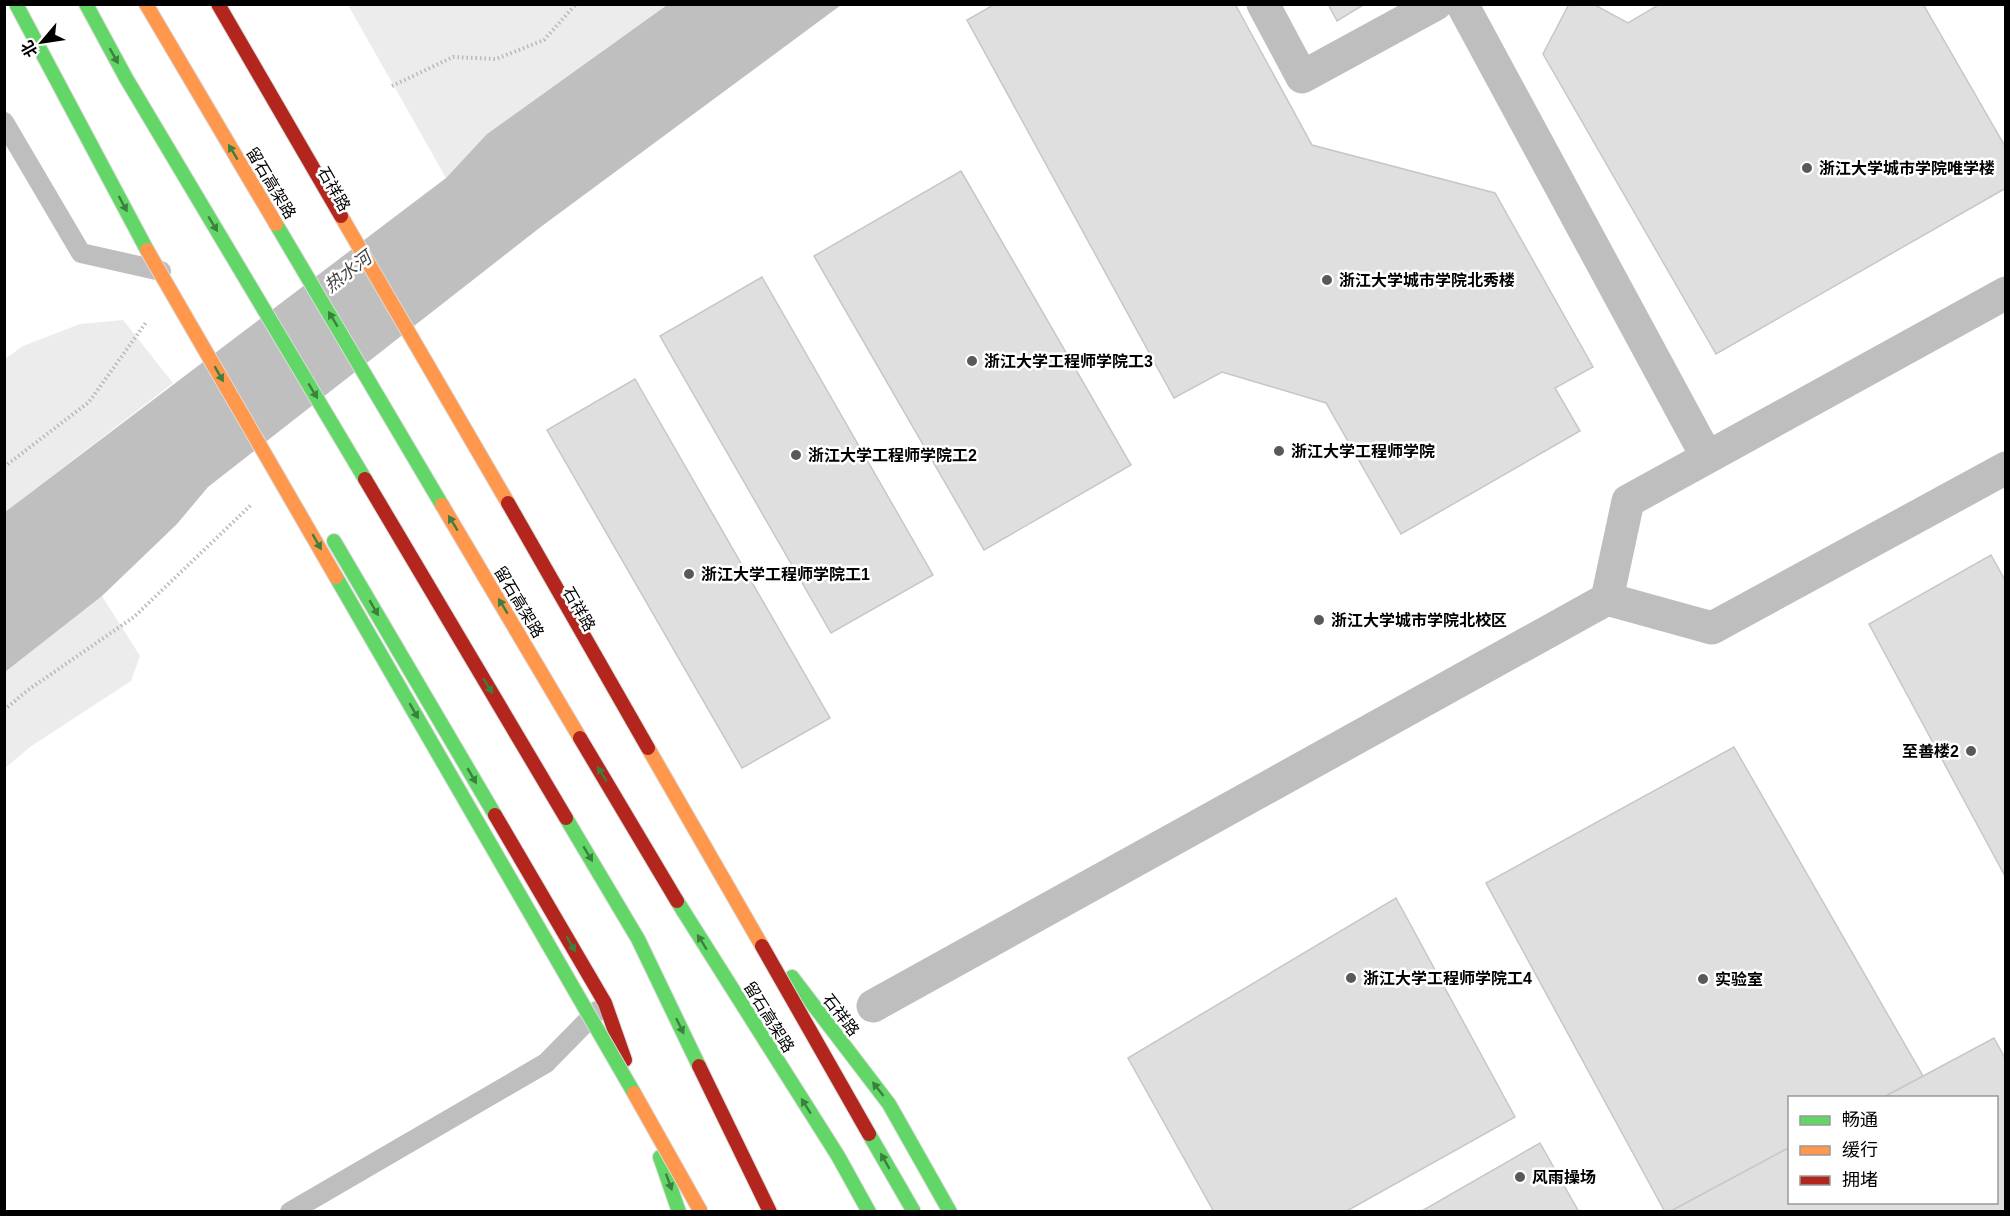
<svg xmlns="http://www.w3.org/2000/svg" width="2010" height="1216" font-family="Helvetica,'Noto Sans SC',sans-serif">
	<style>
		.green { fill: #ececec }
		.water { fill: #bfbfbf }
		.building { fill: #dfdfdf; stroke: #c7c7c7; stroke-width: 1.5 }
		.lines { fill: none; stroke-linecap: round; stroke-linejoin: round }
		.fast-casing { stroke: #dbdbdb; stroke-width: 16 }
		.slow-casing { stroke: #dbdbdb; stroke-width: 16 }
		.jam-casing { stroke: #dbdbdb; stroke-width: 16 }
		.path { stroke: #b9b9b9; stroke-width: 4; stroke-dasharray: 1.5 3; stroke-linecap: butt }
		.lane { stroke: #bebebe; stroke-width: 20 }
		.street { stroke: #bebebe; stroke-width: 33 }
		.fast { stroke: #63d668; stroke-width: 14 }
		.slow { stroke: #ff974d; stroke-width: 14 }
		.jam { stroke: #b3261e; stroke-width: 14 }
		.fast-bridge-casing { stroke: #dbdbdb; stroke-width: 16; stroke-linecap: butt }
		.slow-bridge-casing { stroke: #dbdbdb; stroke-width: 16; stroke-linecap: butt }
		.jam-bridge-casing { stroke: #dbdbdb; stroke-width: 16; stroke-linecap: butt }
		.fast-bridge { stroke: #63d668; stroke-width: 14 }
		.slow-bridge { stroke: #ff974d; stroke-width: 14 }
		.jam-bridge { stroke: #b3261e; stroke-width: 14 }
		.oneway { fill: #3b803e }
		.poi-dot { fill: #595959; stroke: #fff; stroke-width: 2 }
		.labels { text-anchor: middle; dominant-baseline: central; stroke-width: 5; stroke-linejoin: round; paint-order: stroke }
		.poi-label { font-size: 16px; font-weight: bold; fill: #000; stroke: #fff; text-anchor: start }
		.street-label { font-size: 16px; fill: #000; stroke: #fff }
		.water-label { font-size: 18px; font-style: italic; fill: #444; stroke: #fff }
	</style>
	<rect width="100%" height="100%" fill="#fff"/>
	<!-- green -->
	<path class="green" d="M348,5h319l-180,129 -41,44z
		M123,320l50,63 -168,129v-153l18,-13 57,-22z
		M102,596l38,60 -9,25 -101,66 -25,21v-96z"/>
	<!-- water -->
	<path class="water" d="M667,5h174l-299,221 -334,261 -31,37 -75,72 -97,76v-160l441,-334 41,-44z"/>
	<!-- building -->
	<path class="building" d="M995,4h240l77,141 183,48 98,174 -38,21 25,43 -179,103 -75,-131 -104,-31 -48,26 -207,-378z
		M1328,4h37l-28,17z
		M1569,4h24l35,19 32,-19h263l83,144v40l-290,166 -173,-300z
		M961,171l170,294 -147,85 -170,-294z
		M762,277l171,298 -102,58 -171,-297z
		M635,379l195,339 -88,50 -195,-338z
		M1991,555l15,27v296l-137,-254z
		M1734,747l189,329 -41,22h-92v49l-121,65h-4l-179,-329z
		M1396,898l119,219 -170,95h-131l-86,-154z
		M1994,1038l12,22v152h-337l121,-65v55h206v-104h-114z
		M1540,1143l39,69h-159z"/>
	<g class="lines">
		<defs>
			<path id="fast" d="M86,4l40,74 239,401
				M276,224l166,281
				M334,541l161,274
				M566,818l72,121 61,127
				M677,901l161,255 31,56
				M792,977l97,127 61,108
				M660,1157l19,55"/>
			<path id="slow" d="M146,4l130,220
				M442,505l138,233"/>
			<path id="jam" d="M365,479l201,339
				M580,738l97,163
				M495,815l110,188 20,57
				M699,1066l71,146"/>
		</defs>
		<!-- fast casing -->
		<use href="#fast" class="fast-casing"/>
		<!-- slow casing -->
		<use href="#slow" class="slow-casing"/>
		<!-- jam casing -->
		<use href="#jam" class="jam-casing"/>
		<!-- path -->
		<path class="path" d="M392,86l61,-29 43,2 48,-19 32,-36
			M4,467l85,-65 58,-81
			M4,710l24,-20 106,-73 118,-113"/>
		<!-- lane -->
		<path class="lane" d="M4,122l77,131 80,18
			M290,1212l256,-149 51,-52"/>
		<!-- street -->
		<path class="street" d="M1263,4l39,73 134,-73
			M1462,4l245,453
			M1607,599l21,-98 378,-208
			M873,1006l734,-407 105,29 294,-160"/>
		<!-- fast -->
		<use href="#fast" class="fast"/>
		<!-- slow -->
		<use href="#slow" class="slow"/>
		<!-- jam -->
		<use href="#jam" class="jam"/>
		<defs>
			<path id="fast-bridge" d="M16,4l131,246
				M336,577l298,516
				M869,1134l45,78"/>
			<path id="slow-bridge" d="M341,216l167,287
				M147,250l189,327
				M648,748l114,198
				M634,1093l67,119"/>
			<path id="jam-bridge" d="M218,4l123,212
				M508,503l140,245
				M762,946l107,188"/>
		</defs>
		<!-- fast-bridge casing -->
		<use href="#fast-bridge" class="fast-bridge-casing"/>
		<!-- slow-bridge casing -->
		<use href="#slow-bridge" class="slow-bridge-casing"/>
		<!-- jam-bridge casing -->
		<use href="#jam-bridge" class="jam-bridge-casing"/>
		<!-- fast-bridge -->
		<use href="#fast-bridge" class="fast-bridge"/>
		<!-- slow-bridge -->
		<use href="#slow-bridge" class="slow-bridge"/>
		<!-- jam-bridge -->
		<use href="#jam-bridge" class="jam-bridge"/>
	</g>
	<!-- one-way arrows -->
	<defs><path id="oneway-solid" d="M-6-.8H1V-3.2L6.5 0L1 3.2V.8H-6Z" transform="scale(1.5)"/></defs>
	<g class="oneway">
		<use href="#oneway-solid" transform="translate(114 56) rotate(61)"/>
		<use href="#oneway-solid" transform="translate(233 152) rotate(-121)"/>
		<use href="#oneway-solid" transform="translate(123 204) rotate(62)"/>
		<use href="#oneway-solid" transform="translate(213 224) rotate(59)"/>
		<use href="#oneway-solid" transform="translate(333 319) rotate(-121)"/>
		<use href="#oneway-solid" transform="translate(219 374) rotate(60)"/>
		<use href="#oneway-solid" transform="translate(313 391) rotate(59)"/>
		<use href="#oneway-solid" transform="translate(453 523) rotate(-121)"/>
		<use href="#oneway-solid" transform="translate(317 542) rotate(60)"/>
		<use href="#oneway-solid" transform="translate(503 606) rotate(-121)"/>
		<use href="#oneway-solid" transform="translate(374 608) rotate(60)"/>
		<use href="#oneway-solid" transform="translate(488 686) rotate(59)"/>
		<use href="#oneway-solid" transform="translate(414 711) rotate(60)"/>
		<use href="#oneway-solid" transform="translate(602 774) rotate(-121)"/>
		<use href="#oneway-solid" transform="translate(472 776) rotate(60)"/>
		<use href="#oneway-solid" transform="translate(588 854) rotate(59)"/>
		<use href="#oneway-solid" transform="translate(702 942) rotate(-122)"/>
		<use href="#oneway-solid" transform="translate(571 944) rotate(60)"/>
		<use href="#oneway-solid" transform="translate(680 1026) rotate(64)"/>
		<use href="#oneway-solid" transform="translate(878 1089) rotate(-128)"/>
		<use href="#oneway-solid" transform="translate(806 1106) rotate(-122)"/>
		<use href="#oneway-solid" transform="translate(885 1161) rotate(-120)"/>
		<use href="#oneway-solid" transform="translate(669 1182) rotate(70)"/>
	</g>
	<!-- markers -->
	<g class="poi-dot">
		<circle cx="1807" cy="168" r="6"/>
		<circle cx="1327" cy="280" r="6"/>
		<circle cx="972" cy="361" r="6"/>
		<circle cx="1279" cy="451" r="6"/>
		<circle cx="796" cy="455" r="6"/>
		<circle cx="689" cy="574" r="6"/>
		<circle cx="1319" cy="620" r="6"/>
		<circle cx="1971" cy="751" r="6"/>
		<circle cx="1351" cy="978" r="6"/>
		<circle cx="1703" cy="979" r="6"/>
		<circle cx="1520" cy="1177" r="6"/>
	</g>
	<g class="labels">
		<!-- poi labels -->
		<g class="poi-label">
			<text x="1819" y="168">浙江大学城市学院唯学楼</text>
			<text x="1339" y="280">浙江大学城市学院北秀楼</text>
			<text x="984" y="361">浙江大学工程师学院工3</text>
			<text x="1291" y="451">浙江大学工程师学院</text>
			<text x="808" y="455">浙江大学工程师学院工2</text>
			<text x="701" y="574">浙江大学工程师学院工1</text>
			<text x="1331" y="620">浙江大学城市学院北校区</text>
			<text x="1959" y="751" text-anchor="end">至善楼2</text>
			<text x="1363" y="978">浙江大学工程师学院工4</text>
			<text x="1715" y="979">实验室</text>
			<text x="1532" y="1177">风雨操场</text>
		</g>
		<!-- street labels -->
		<g class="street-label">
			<text transform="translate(271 183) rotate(59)">留石高架路</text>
			<text transform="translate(334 189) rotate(60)">石祥路</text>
			<text transform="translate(519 602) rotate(59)">留石高架路</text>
			<text transform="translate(579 609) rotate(60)">石祥路</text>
			<text transform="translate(841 1015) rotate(52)">石祥路</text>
			<text transform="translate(769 1017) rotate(58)">留石高架路</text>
		</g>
		<!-- water labels -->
		<g class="water-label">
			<text transform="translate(348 272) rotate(-38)">热水河</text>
		</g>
	</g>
	<!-- border -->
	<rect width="2010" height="1216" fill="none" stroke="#000000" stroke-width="12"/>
	<!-- legend -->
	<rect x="1788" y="1096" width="210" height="108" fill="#ffffff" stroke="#999999" stroke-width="1.5"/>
	<rect x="1800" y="1116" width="30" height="9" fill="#63d668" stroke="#999999" stroke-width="1.5"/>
	<text x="1842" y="1126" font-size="18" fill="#000000">畅通</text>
	<rect x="1800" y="1146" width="30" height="9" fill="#ff974d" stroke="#999999" stroke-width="1.5"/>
	<text x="1842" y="1156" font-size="18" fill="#000000">缓行</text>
	<rect x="1800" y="1176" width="30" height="9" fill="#b3261e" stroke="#999999" stroke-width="1.5"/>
	<text x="1842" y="1186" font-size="18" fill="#000000">拥堵</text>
	<!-- north arrow -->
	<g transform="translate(42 42) rotate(241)" stroke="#ffffff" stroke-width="4.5" paint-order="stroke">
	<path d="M0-4.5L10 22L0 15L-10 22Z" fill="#000000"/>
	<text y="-9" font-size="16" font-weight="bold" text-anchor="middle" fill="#000000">北</text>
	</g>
</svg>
